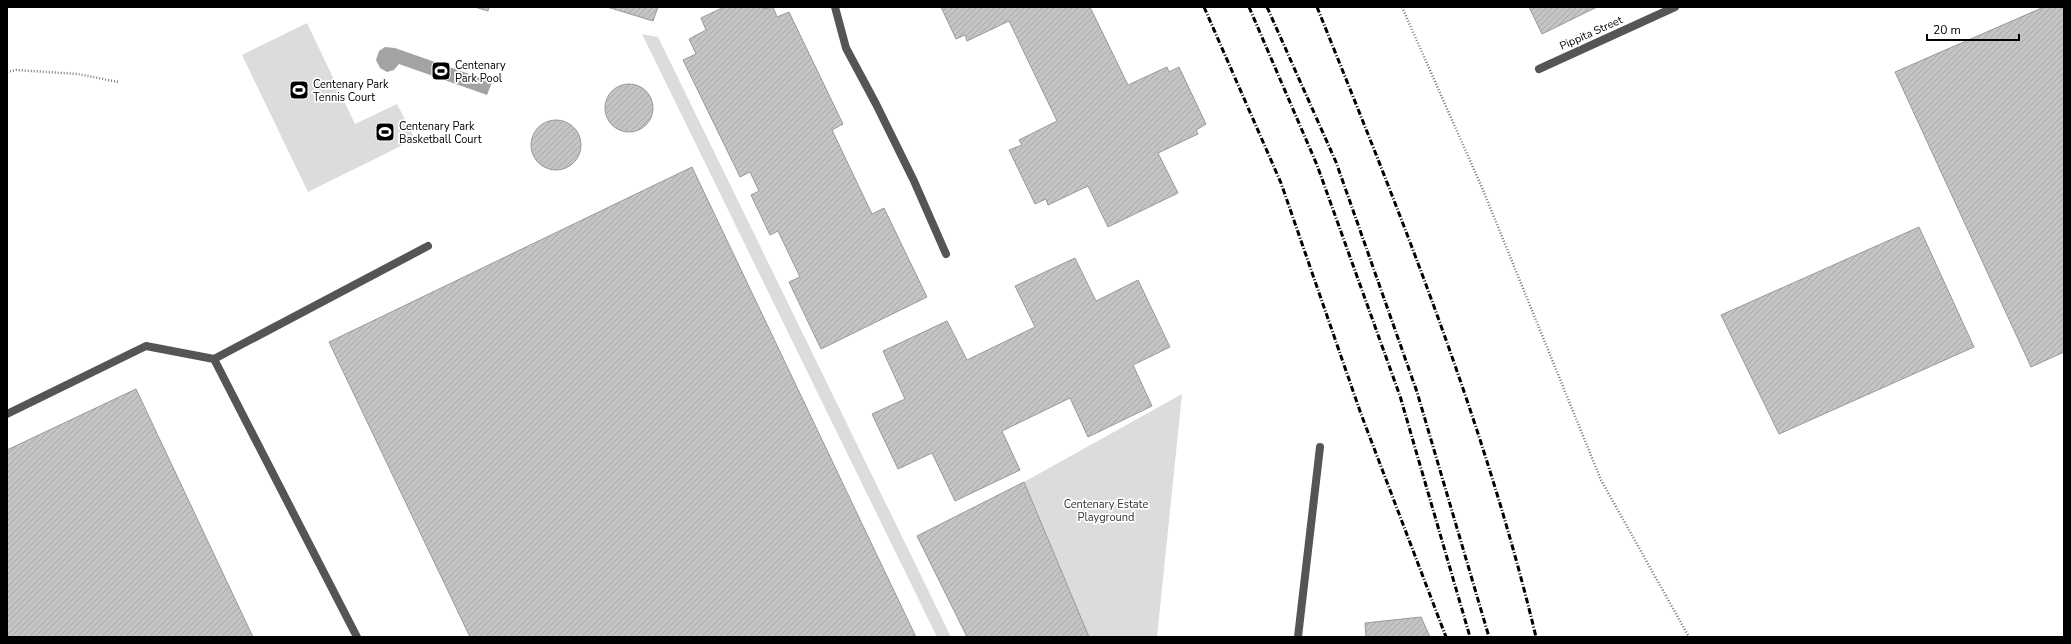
<svg xmlns="http://www.w3.org/2000/svg" width="2071" height="644" font-family="'Nunito Sans',sans-serif">
	<style>
		.green { fill: #dcdcdc }
		.water { fill: #a3a3a3 }
		.building { fill: url(#building-hatch); stroke: #999 }
		.lines { fill: none; stroke-linecap: round; stroke-linejoin: round }
		.path { stroke: #777; stroke-width: 2.5; stroke-dasharray: 1 2; stroke-linecap: butt }
		.lane { stroke: #555; stroke-width: 8 }
		.street { stroke: #555; stroke-width: 8 }
		.rail { stroke: #000; stroke-width: 3; stroke-dasharray: 6 2 1 2; stroke-linecap: butt }
		.labels { text-anchor: middle; dominant-baseline: central; stroke-width: 3.5; stroke-linejoin: round; paint-order: stroke }
		.street-label { font-size: 11px; fill: #000; stroke: #fff }
		.poi-label { font-size: 11px; fill: #000; stroke: #fff; text-anchor: start }
		.park-label { font-size: 11px; fill: #333; stroke: #fff }
	</style>
	<defs>
		<pattern id="building-hatch" width="6" height="6" patternUnits="userSpaceOnUse"><rect width="6" height="6" fill="#c4c4c4"/><path d="M-1 1l2-2M0 6l6-6M5 7l2-2" fill="none" stroke="#a7a7a7"/></pattern>
	</defs>
	<rect width="100%" height="100%" fill="#fff"/>
	<!-- green -->
	<path class="green" d="M307,23l48,101 42,-20 18,35 -107,53 -66,-137z
		M642,34l16,3 293,600h-14z
		M1182,394l-25,243h-68l-65,-155z"/>
	<!-- water -->
	<path class="water" d="M385,47l10,1 97,34 -5,13 -88,-31 -5,6 -7,2 -7,-4 -4,-8 3,-9z"/>
	<!-- building -->
	<path class="building" d="M475,7h14l-1,4z
		M607,7h51l-5,14z
		M724,7h38l1,2 10,-2 4,10 12,-5 54,112 -11,6 40,84 12,-6 43,89 -106,52 -32,-67 11,-5 -22,-46 -8,4 -19,-40 8,-4 -9,-19 -10,5 -57,-117 13,-6 -7,-15 17,-9 -5,-12z
		M941,7h149l38,78 39,-18 2,5 10,-5 27,57 -10,6 2,4 -40,19 20,40 -70,34 -20,-41 -40,19 -2,-6 -11,5 -26,-54 13,-5 -3,-5 38,-19 -48,-100 -42,20 -2,-6 -9,4z
		M1529,7h68l-55,27z
		M2044,7h20v345l-33,15 -136,-295z
		M605 108a24 24 0 1 1 48 0a24 24 0 1 1-48 0Z
		M531 145a25 25 0 1 1 50 0a25 25 0 1 1-50 0Z
		M692,167l224,470h-446l-141,-295z
		M1919,227l55,120 -195,87 -58,-119z
		M1075,258l21,43 42,-21 32,67 -37,18 19,41 -64,31 -18,-39 -68,33 18,39 -65,31 -23,-48 -34,16 -26,-55 33,-15 -22,-48 64,-30 20,39 68,-33 -20,-41z
		M136,389l117,248h-246v-187z
		M1024,482l65,155h-122l-50,-101z
		M1421,617l9,20h-64l-1,-14z"/>
	<g class="lines">
		<!-- path -->
		<path class="path" d="M1402,7l81,183 118,290 88,157
			M7,72l9,-2 62,4 40,8"/>
		<!-- lane -->
		<path class="lane" d="M1539,69l136,-62
			M7,414l139,-68 68,13
			M357,637l-143,-278 214,-113
			M1298,637l22,-190"/>
		<!-- street -->
		<path class="street" d="M835,7l11,41 30,56 38,77 32,73"/>
		<!-- rail -->
		<path class="rail" d="M1204,7l77,176 80,231 85,223
			M1249,7l68,158 83,231 70,241
			M1267,7l69,155 81,230 72,245
			M1317,7c83,206 167,413 219,630"/>
	</g>
	<!-- icons -->
	<defs>
		<symbol id="stadium-square" viewBox="-11 -11 22 22"><rect x="-9" y="-9" width="18" height="18" rx="4" fill="#000" stroke="#fff"/><path d="M0-5a6.5 5 0 1 0 0 10a6.5 5 0 1 0 0-10ZM-3.5-1.8h7v3.6h-7Z" fill="#fff"/></symbol>
	</defs>
	<g fill-rule="evenodd">
		<use href="#stadium-square" x="430" y="60" width="22" height="22"/>
		<use href="#stadium-square" x="288" y="79" width="22" height="22"/>
		<use href="#stadium-square" x="374" y="121" width="22" height="22"/>
	</g>
	<g class="labels">
		<!-- street labels -->
		<g class="street-label">
			<text transform="translate(1591 33) rotate(-24)">Pippita Street</text>
		</g>
		<!-- poi labels -->
		<g class="poi-label">
			<text x="455" y="65">Centenary<tspan x="455" dy="13">Park Pool</tspan></text>
			<text x="313" y="84">Centenary Park<tspan x="313" dy="13">Tennis Court</tspan></text>
			<text x="399" y="126">Centenary Park<tspan x="399" dy="13">Basketball Court</tspan></text>
		</g>
		<!-- park labels -->
		<g class="park-label">
			<text x="1106" y="504">Centenary Estate<tspan x="1106" dy="13">Playground</tspan></text>
		</g>
	</g>
	<!-- border -->
	<rect width="2071" height="644" fill="none" stroke="#000000" stroke-width="16"/>
	<!-- scale -->
	<path d="M1927 34v6h92v-6" fill="none" stroke="#000000" stroke-width="2"/>
	<text x="1933" y="34" font-size="12" fill="#000000" stroke="#ffffff" stroke-width="3" paint-order="stroke">20 m</text>
</svg>
